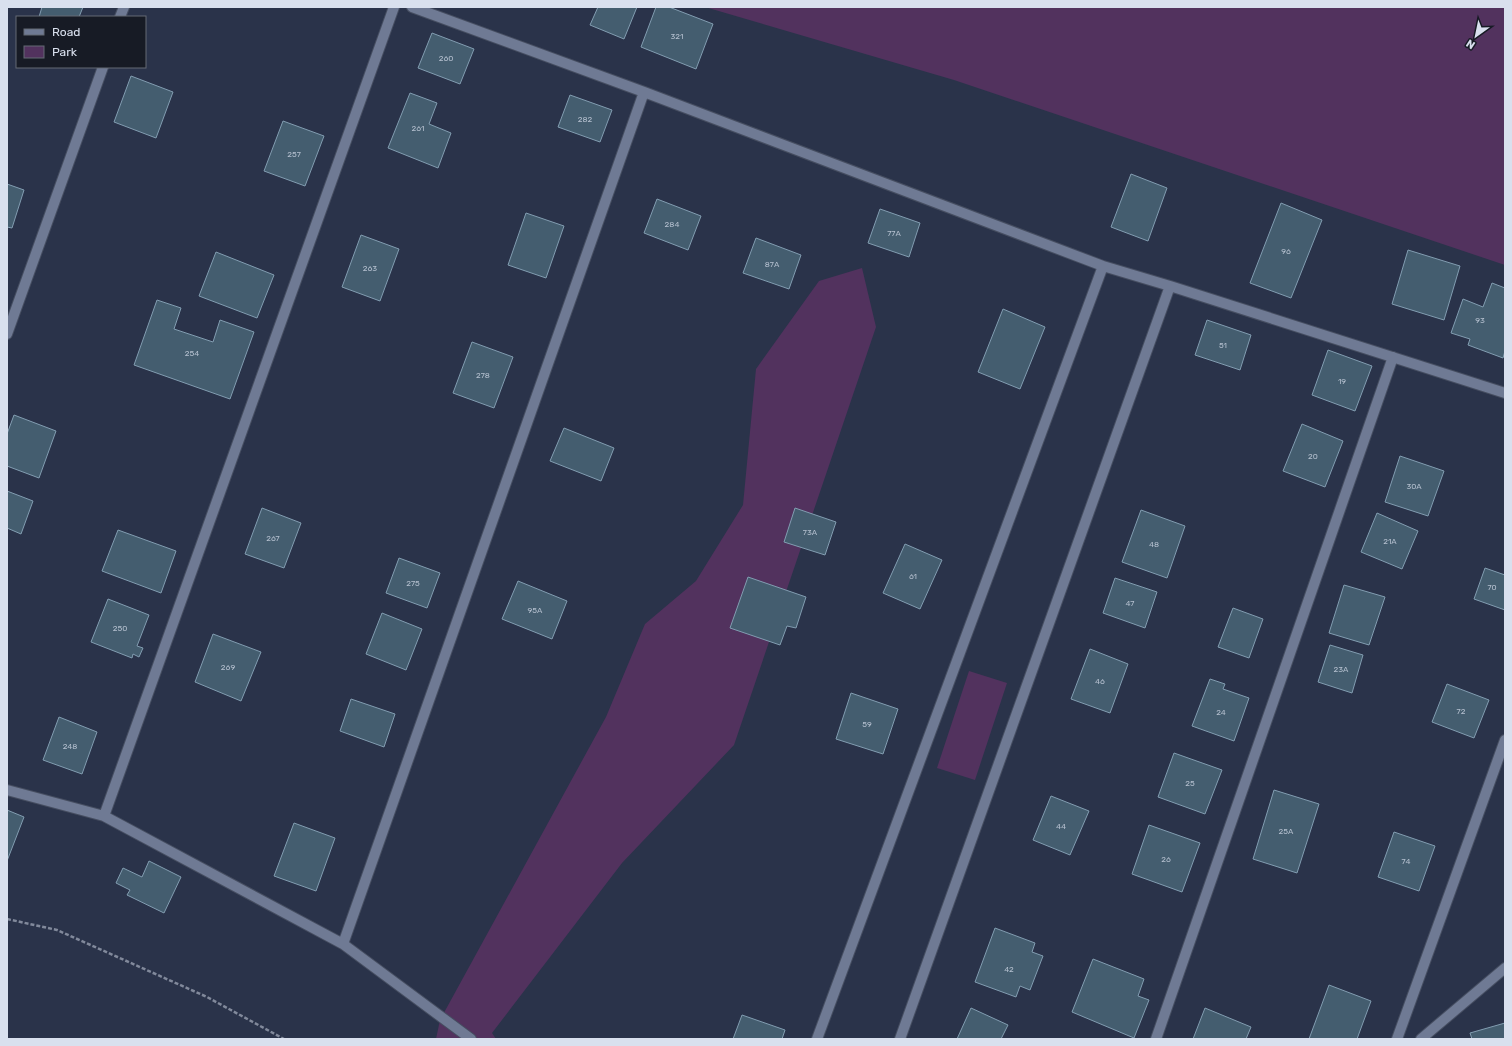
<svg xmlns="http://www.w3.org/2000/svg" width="1512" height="1046" font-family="Rubik,sans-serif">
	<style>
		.green { fill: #52325e }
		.building { fill: #445d6f; stroke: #829db1 }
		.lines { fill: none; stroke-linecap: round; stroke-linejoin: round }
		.minor-casing { stroke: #464e61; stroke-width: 12 }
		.path { stroke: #81899b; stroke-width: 2.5; stroke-dasharray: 4 2; stroke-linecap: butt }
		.minor { stroke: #6f7a94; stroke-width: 10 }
		.labels { text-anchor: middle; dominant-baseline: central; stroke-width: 3; stroke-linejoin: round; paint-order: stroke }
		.number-label { font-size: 8px; fill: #b4bfce }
	</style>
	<rect width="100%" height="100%" fill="#2a334a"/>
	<!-- green -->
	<path class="green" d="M705,7h800v258l-551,-185z
		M862,268l14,59 -142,418 -112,118 -130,170 4,6h-60l4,-19 166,-303 39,-93 51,-43 47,-76 13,-136 63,-88z
		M969,671l38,12 -32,97 -38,-12z"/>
	<!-- building -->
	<path class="building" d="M42,7h41l-4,10h-40z
		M598,7h39l-13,32 -34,-14z
		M656,7h13l44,17 -17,45 -55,-22z
		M432,33l42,16 -14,35 -42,-16z
		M131,76l42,16 -17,46 -42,-16z
		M410,93l27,10 -8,21 22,9 -13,35 -50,-20z
		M570,95l42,15 -12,32 -42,-15z
		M283,121l41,15 -19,50 -41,-15z
		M1131,174l36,14 -19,53 -37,-14z
		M7,184l17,6 -12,38 -5,-1z
		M657,199l44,17 -13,34 -44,-17z
		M1281,203l41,17 -31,78 -41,-15z
		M880,209l40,14 -11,34 -41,-14z
		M526,213l38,13 -18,52 -38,-13z
		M361,235l38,14 -19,52 -38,-14z
		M756,238l45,17 -12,34 -46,-16z
		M1408,250l52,16 -16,54 -52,-16z
		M216,252l58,23 -17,43 -58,-22z
		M1492,283l13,5v63l-2,7 -35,-13 2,-6 -19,-6 12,-34 20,8z
		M157,300l24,8 -7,21 39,13 7,-22 34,12 -24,67 -96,-34z
		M1003,309l42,18 -25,62 -42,-17z
		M1207,320l44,15 -11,35 -45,-15z
		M472,342l41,15 -19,51 -41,-15z
		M1328,350l44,16 -17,45 -43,-16z
		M14,415l42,16 -17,47 -32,-12v-32z
		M1302,424l41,17 -18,46 -42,-16z
		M564,428l50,20 -13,33 -51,-20z
		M1400,456l44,15 -16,45 -43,-14z
		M7,491l26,10 -12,33 -14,-6z
		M262,508l39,15 -17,45 -39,-14z
		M795,508l41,14 -11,33 -41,-13z
		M1141,510l44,16 -18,52 -45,-16z
		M1377,513l41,18 -16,38 -41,-17z
		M118,530l58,21 -15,42 -59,-22z
		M905,544l37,16 -22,49 -37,-16z
		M399,558l41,15 -13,35 -41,-15z
		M1485,568l20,7v35l-31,-11z
		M748,577l58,20 -10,31 -9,-2 -7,19 -50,-17z
		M1115,578l42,14 -12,36 -42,-15z
		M518,581l49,20 -15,38 -50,-20z
		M1344,585l41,12 -16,48 -40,-12z
		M108,599l41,16 -12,31 6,2 -4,9 -6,-3 -1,4 -41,-16z
		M1233,608l30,11 -14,39 -31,-11z
		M382,613l40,16 -16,41 -40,-16z
		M213,634l48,18 -20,49 -46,-19z
		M1330,645l33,10 -11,38 -34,-11z
		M1090,649l38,15 -18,49 -39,-14z
		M1210,679l15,5 -2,5 26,9 -15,43 -42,-15z
		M1447,684l42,16 -15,38 -42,-16z
		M851,693l47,16 -15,45 -47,-15z
		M351,699l44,15 -11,33 -44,-16z
		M59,717l38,15 -15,42 -39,-14z
		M1174,753l48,17 -17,44 -47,-17z
		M1274,790l45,14 -22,69 -44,-14z
		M1051,796l38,15 -19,44 -37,-15z
		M7,810l17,7 -17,44z
		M294,823l41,15 -19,53 -42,-15z
		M1149,825l51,18 -18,49 -50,-18z
		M1394,832l41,14 -16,45 -41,-14z
		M149,861l32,16 -17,36 -37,-18 3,-5 -14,-7 7,-15 19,9z
		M995,928l40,15 -3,9 11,4 -13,34 -10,-4 -4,11 -41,-15z
		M1093,959l51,20 -6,17 11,4 -15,38 -62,-26z
		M1329,985l42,16 -14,38h-48z
		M971,1008l37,17 -7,14h-44z
		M1205,1008l46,19 -5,12h-53z
		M742,1015l43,15 -3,9h-49z
		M1505,1023v16h-33l-2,-6z"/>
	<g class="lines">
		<defs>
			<path id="minor" d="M412,7l232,85 459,174 67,20
				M120,17l4,-10
				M7,334l96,-267
				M7,790l97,26 239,128 128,95
				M104,816l290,-809
				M343,944l301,-852
				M817,1039l286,-773
				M900,1039l270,-753 335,107
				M1156,1039l237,-682
				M1397,1039l108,-299
				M1421,1039l84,-71"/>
		</defs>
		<!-- minor casing -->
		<use href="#minor" class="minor-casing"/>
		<!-- path -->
		<path class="path" d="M7,919l50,11 150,67 77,42"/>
		<!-- minor -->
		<use href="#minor" class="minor"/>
	</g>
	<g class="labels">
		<!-- number labels -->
		<g class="number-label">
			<text x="677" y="36">321</text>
			<text x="446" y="58">260</text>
			<text x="585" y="119">282</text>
			<text x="418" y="128">261</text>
			<text x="294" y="154">257</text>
			<text x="672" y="224">284</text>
			<text x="894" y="233">77А</text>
			<text x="1286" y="251">96</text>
			<text x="772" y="264">87А</text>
			<text x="370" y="268">263</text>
			<text x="1480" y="320">93</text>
			<text x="1223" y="345">51</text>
			<text x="192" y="353">254</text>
			<text x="483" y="375">278</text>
			<text x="1342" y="381">19</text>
			<text x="1313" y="456">20</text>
			<text x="1414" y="486">30А</text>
			<text x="810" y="532">73А</text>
			<text x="273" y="538">267</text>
			<text x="1390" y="541">21А</text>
			<text x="1154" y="544">48</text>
			<text x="913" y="576">61</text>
			<text x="413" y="583">275</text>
			<text x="1492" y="587">70</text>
			<text x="1130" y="603">47</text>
			<text x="535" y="610">95А</text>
			<text x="120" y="628">250</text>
			<text x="228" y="667">269</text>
			<text x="1341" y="669">23А</text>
			<text x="1100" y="681">46</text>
			<text x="1461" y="711">72</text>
			<text x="1221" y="712">24</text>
			<text x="867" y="724">59</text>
			<text x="70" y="746">248</text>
			<text x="1190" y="783">25</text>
			<text x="1061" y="826">44</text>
			<text x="1286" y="831">25А</text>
			<text x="1166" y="859">26</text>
			<text x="1406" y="861">74</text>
			<text x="1009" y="969">42</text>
		</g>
	</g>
	<!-- border -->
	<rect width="1512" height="1046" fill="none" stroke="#d9e0ee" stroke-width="16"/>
	<!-- legend -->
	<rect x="16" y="16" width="130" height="52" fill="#171b25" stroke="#656a75"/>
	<rect x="24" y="29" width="20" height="6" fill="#6f7a94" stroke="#656a75"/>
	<text x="52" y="36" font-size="12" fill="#d9e0ee">Road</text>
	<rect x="24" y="46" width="20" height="12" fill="#52325e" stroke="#656a75"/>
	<text x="52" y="56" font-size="12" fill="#d9e0ee">Park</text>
	<!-- north arrow -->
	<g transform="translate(1476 36) rotate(213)" stroke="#171b25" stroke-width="3" paint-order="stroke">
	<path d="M0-3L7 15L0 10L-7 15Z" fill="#d9e0ee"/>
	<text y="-6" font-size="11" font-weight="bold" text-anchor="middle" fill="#d9e0ee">N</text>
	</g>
</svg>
